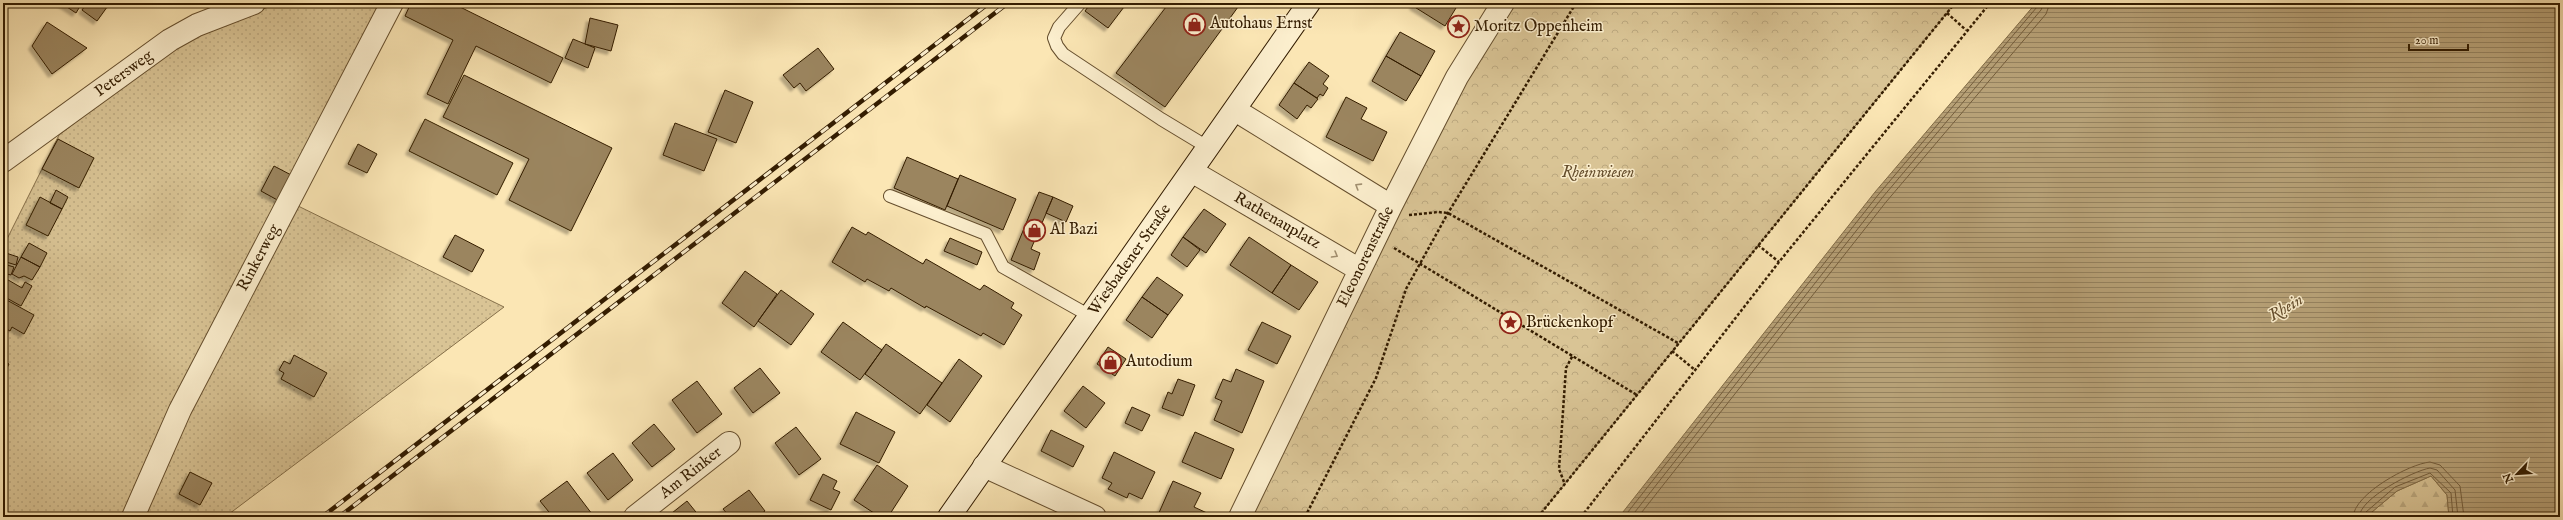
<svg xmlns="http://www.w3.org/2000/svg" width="2563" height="520" font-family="'IM FELL English',serif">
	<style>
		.forest { fill: url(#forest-firs); stroke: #86704a }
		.park { fill: url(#park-crowns); stroke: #86704a }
		.garden { fill: url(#garden-dots); stroke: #86704a }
		.water { fill: url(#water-rules); stroke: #826c47 }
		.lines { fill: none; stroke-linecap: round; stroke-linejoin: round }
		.shore { stroke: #755e3c; stroke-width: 1 }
		.building { fill: #9b855e; stroke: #331c00; filter: url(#shadow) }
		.lane-casing { stroke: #654e2d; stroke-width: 14 }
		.street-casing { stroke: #654e2d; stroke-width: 24 }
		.secondary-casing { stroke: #331c00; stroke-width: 24 }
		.path { stroke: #331c00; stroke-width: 2.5; stroke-dasharray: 3 2; stroke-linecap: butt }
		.lane { stroke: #fcefce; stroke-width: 12 }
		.street { stroke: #fcefce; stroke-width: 22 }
		.secondary { stroke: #fcefce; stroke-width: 22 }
		.rail-casing { stroke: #331c00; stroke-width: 4.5 }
		.rail { stroke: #fcefce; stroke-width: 3; stroke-dasharray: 9; stroke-linecap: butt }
		.oneway { stroke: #a29071 }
		.labels { text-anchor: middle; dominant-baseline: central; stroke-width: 3; stroke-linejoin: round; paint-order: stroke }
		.poi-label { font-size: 16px; fill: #331c00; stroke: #fcefce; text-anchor: start }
		.street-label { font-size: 16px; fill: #331c00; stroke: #fcefce }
		.park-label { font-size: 16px; font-style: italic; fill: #654e2d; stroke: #fcefce }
		.water-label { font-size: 17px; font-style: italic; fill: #685130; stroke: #fcefce }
	</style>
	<defs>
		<pattern id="forest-firs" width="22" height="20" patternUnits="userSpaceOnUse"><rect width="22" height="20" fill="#d9c495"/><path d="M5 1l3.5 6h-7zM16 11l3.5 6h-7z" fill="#bba87f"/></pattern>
		<pattern id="park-crowns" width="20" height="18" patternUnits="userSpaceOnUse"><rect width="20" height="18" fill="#d9c495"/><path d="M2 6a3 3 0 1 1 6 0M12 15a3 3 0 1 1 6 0" fill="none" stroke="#bba87f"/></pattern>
		<pattern id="garden-dots" width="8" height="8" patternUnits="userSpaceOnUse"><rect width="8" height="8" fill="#d9c495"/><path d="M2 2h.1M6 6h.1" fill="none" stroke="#bba87f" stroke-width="1.8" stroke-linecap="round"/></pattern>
		<pattern id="water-rules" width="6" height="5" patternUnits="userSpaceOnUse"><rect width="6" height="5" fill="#b7a177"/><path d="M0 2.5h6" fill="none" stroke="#95825f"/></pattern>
		<filter id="shadow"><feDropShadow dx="-3.5" dy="3.5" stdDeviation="1" flood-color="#0004"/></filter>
	</defs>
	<rect width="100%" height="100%" fill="#fbe6b4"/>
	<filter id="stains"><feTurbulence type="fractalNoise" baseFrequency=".005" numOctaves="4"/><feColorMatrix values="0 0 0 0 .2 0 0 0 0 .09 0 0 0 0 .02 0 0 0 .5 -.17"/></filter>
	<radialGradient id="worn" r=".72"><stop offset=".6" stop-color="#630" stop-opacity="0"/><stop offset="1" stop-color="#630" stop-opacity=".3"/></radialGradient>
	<!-- forest -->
	<path class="forest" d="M2431,476l16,19 2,22h-32l-2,-3 -4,3h-45l31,-26z"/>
	<!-- park -->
	<path class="park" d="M1503,3h452l-417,514h-298z"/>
	<!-- garden -->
	<path class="garden" d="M278,3h110l-96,200 212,104 -279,210h-222v-270l56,-112 116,-89z"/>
	<!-- water -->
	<path class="water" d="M2036,3h524v514h-111l-2,-22 -16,-19 -34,15 -31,26h-747l256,-325z"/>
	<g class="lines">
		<!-- shore -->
		<path class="shore" d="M1624,517l254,-322 159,-188 2,-4
			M1631,517l251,-319 159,-188 3,-7
			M1638,517l248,-315 160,-188 4,-11
			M2353,517c1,-23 56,-53 77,-55l10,3 20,21 4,31
			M2359,517c1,-19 54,-46 71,-49l7,2 18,20 3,27
			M2364,517l2,-5 29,-25 35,-14 21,20 2,24"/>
	</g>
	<!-- building -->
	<path class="building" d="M61,3h21l-6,10z
		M87,3h23l-13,18 -15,-11z
		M411,3h41l111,55 -12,25 -75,-37 -28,58 -21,-10 26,-54 -48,-24z
		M1091,3h36l-19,25 -23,-17z
		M1169,3h63l6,4 -73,100 -49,-34z
		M1415,3h44l-14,23 -32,-20z
		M590,18l28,7 -7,26 -26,-7z
		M47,22l40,26 -35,26 -20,-28z
		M1400,32l35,19 -14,25 -35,-20z
		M573,39l22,9 -7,20 -23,-10z
		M818,48l16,21 -28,22 -6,-8 -6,5 -11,-13z
		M1386,56l35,20 -15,25 -34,-20z
		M1309,62l20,14 -6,8 5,4 -5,8 -3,-2 -3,4 -23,-15z
		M464,75l148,73 -41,83 -62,-31 20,-41 -86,-42z
		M1294,83l24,16 -7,9 -4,-3 -10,14 -18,-14z
		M725,90l28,12 -17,41 -28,-11z
		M1346,97l21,11 -6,11 26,13 -14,29 -47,-24z
		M425,119l88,44 -16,32 -88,-44z
		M675,123l42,16 -13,32 -41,-16z
		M58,139l36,19 -15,30 -37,-19z
		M358,144l19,10 -10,19 -19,-9z
		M907,157l51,22 -13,31 -51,-22z
		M274,166l21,11 -14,25 -20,-11z
		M960,175l56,24 -13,31 -56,-24z
		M56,190l12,7 -6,12 -12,-6z
		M1039,192l14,5 -22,52 9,4 -6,17 -23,-10z
		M40,197l22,12 -14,27 -22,-11z
		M1053,197l20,9 -7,16 -20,-9z
		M1204,209l22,15 -20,29 -23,-16z
		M852,227l14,8 2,-3 55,32 3,-5 54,31 4,-5 30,18 -3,5 11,7 -18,30 -21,-12 -2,3 -55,-30 -1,2 -34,-20 -2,3 -22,-12 -2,3 -33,-20z
		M455,235l29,15 -12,22 -29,-15z
		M1183,237l17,13 -13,17 -16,-12z
		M1249,237l42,28 -19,28 -42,-28z
		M950,238l32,14 -5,13 -33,-14z
		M29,243l18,10 -7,14 -19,-10z
		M3,252l15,5 -2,8 -13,-4z
		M21,257l19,10 -8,13 -8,-4 -5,2 -7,-4z
		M3,264l11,3 -3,8 -8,-2z
		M1291,265l27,17 -19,28 -27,-17z
		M745,271l32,23 -23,33 -32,-24z
		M3,277l19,11 3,-6 7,4 -11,20 -18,-10z
		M1157,277l26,18 -15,20 -26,-18z
		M781,290l33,24 -23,31 -33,-24z
		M1142,297l26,18 -16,23 -26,-18z
		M3,298l31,17 -10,19 -12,-7 -2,4 -7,-4z
		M843,322l39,28 -22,30 -39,-28z
		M1262,322l29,14 -14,28 -29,-14z
		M886,344l56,39 -22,31 -55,-40z
		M1108,347l18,12 -11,17 -18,-12z
		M294,355l33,18 -13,24 -33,-18 3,-6 -5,-3 5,-9 6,3z
		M959,359l23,17 -32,46 -23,-17z
		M3,361l6,3 -6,12z
		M760,368l20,25 -27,20 -19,-25z
		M1236,369l28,12 -22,52 -28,-13 8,-19 -7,-3 8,-19 8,3z
		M1178,379l17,6 -12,31 -21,-8 6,-16 4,2z
		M697,381l25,33 -25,19 -25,-33z
		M1083,386l22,17 -19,25 -22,-17z
		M1132,407l18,8 -8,16 -17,-8z
		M856,412l39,20 -16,31 -39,-19z
		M654,424l21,25 -23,18 -20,-24z
		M796,427l25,32 -22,16 -24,-32z
		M1051,430l33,16 -11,21 -32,-16z
		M1195,432l39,17 -13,30 -39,-17z
		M1114,452l41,20 -13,27 -13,-6 -2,5 -19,-9 4,-6 -10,-5z
		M613,453l20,27 -25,20 -21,-27z
		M877,465l31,21 -20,31h-8l-26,-17z
		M190,472l22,11 -12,22 -21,-11z
		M823,474l14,7 -4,8 7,3 -9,18 -21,-10z
		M567,481l25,33 -4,3h-35l-13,-16z
		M1173,481l28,12 -7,14 13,6 -2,4 -47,-2z
		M749,490l16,21 -4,3 2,3h-33l-7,-8z
		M687,501l13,16h-33z"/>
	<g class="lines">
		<defs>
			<path id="lane" d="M1080,3l-21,24 -5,11 3,8 6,8 98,65 48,29
				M890,196l96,38 17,33 87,49"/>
			<path id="street" d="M1235,110l156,96
				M3,161l167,-121 27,-15 57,-22
				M1193,172l167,98
				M984,466l111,51
				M133,517l47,-107 212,-407
				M635,517l94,-74
				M1240,517l151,-311 66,-129 46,-74"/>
			<path id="secondary" d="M949,517l360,-514"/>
		</defs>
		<!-- lane casing -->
		<use href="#lane" class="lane-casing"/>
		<!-- street casing -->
		<use href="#street" class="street-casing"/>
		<!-- secondary casing -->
		<use href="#secondary" class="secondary-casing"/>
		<!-- path -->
		<path class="path" d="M1947,13l19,17
			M1409,215l29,-3 10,1 230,130
			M1758,245l21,17
			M1394,248l243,147
			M1672,351l23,19
			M1564,482l-5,-13 7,-101 7,-13
			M1305,517l71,-139 30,-89 42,-76 128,-210
			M1538,517l417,-514
			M1581,517l198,-255 211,-259"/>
		<!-- lane -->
		<use href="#lane" class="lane"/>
		<!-- street -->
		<use href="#street" class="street"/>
		<!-- secondary -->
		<use href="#secondary" class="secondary"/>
		<defs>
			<path id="rail" d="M322,517l667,-514
				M339,517l669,-514"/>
		</defs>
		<!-- rail casing -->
		<use href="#rail" class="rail-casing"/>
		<!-- rail -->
		<use href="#rail" class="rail"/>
	</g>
	<!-- one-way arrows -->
	<defs><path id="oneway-chevron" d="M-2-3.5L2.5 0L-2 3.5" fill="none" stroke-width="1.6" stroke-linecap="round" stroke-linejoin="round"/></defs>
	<g class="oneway">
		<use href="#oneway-chevron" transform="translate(1358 186) rotate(-148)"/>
		<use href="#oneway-chevron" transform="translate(1335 255) rotate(30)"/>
	</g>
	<!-- icons -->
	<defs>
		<symbol id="shop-ring" viewBox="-11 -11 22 22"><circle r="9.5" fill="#fcefce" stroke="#8f2418" stroke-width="1.5"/><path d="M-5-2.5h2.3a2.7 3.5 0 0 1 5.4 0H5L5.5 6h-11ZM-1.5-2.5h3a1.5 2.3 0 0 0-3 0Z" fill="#8f2418"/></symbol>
		<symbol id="sight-ring" viewBox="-11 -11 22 22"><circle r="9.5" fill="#fcefce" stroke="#8f2418" stroke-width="1.5"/><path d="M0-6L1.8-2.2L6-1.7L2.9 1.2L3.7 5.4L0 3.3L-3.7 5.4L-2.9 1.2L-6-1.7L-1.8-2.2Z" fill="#8f2418"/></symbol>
	</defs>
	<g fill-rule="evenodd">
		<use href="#shop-ring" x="1182" y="12" width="25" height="25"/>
		<use href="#sight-ring" x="1446" y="14" width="25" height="25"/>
		<use href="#shop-ring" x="1022" y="218" width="25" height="25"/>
		<use href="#sight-ring" x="1498" y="310" width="25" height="25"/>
		<use href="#shop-ring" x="1098" y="350" width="25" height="25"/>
	</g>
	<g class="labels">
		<!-- poi labels -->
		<g class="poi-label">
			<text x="1210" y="24">Autohaus Ernst</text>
			<text x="1474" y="27">Moritz Oppenheim</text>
			<text x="1050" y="230">Al Bazi</text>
			<text x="1526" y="323">Brückenkopf</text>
			<text x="1126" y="362">Autodium</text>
		</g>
		<!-- street labels -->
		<g class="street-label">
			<text transform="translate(124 74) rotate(-36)">Petersweg</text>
			<text transform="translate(1277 221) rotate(30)">Rathenauplatz</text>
			<text transform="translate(1366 257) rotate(-64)">Eleonorenstraße</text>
			<text transform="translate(259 258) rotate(-62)">Rinkerweg</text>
			<text transform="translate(1130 260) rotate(-55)">Wiesbadener Straße</text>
			<text transform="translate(691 473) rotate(-38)">Am Rinker</text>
		</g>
		<!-- park labels -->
		<g class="park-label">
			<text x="1598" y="173">Rheinwiesen</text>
		</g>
		<!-- water labels -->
		<g class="water-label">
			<text transform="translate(2286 308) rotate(-31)">Rhein</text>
		</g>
	</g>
	<!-- margin -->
	<rect width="2563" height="520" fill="none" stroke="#fbe6b4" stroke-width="16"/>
	<rect x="4" y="4" width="2555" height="512" fill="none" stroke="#331c00" stroke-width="2"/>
	<rect x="8" y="8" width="2547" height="504" fill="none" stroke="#331c00"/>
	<!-- north arrow -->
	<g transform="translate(2517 474) rotate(245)" stroke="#fcefce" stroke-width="3" paint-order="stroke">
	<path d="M0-3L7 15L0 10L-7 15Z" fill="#331c00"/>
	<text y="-6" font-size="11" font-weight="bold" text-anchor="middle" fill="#331c00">N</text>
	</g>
	<!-- scale -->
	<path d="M2409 44v6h59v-6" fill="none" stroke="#331c00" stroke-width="2"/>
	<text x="2415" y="44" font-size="12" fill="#331c00" stroke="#fcefce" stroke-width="3" paint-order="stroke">20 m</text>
	<rect width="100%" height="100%" filter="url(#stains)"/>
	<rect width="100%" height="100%" fill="url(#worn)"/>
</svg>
